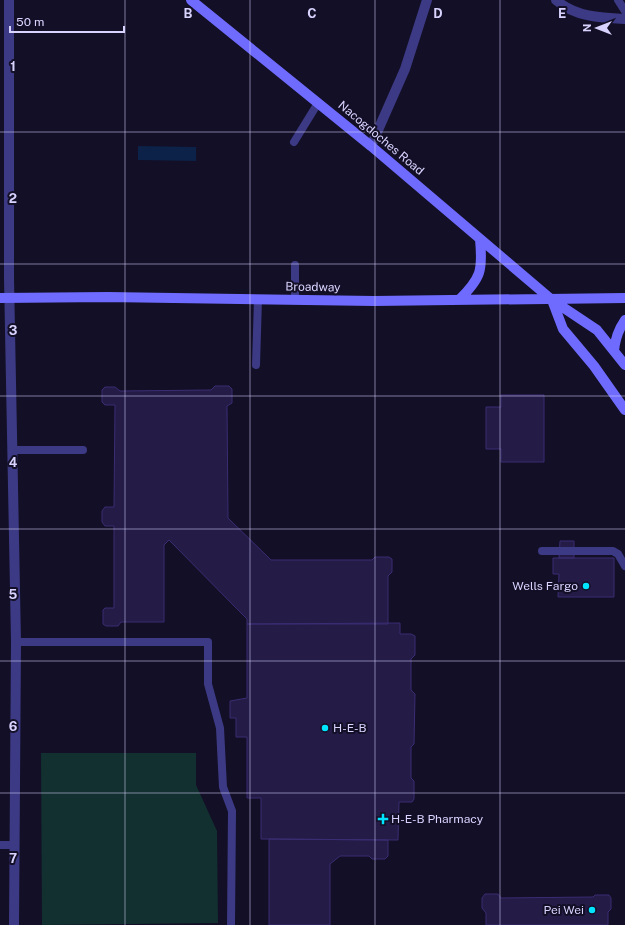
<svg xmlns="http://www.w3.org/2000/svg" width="625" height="925" font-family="'Public Sans',sans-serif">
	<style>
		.green { fill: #12302f }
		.water { fill: #0c2248 }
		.building { fill: #241b47; stroke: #3b2d73 }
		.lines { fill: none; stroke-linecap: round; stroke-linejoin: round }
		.lane { stroke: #3d3a85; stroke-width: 8 }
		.street { stroke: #3d3a85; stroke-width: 10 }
		.secondary { stroke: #6f6bff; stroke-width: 10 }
		.grid { fill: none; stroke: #d9d4ff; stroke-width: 1; stroke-opacity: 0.55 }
		.poi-dot { fill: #00e5ff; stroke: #130f26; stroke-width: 1.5 }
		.labels { text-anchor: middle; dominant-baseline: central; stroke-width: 4; stroke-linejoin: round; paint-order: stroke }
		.street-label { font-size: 12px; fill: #d9d4ff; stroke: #130f26 }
		.poi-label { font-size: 12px; fill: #d9d4ff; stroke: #130f26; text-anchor: end }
		.grid-label { font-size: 13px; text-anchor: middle; font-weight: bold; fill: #d9d4ff; stroke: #130f26; stroke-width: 4; stroke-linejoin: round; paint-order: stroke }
	</style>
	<rect width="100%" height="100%" fill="#130f26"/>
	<!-- green -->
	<path class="green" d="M41,753h155v32l21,46 1,92 -176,2z"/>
	<!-- water -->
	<path class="water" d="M138,146l58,1v14l-58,-1z"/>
	<!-- building -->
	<path class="building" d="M215,386h14l3,3v14l-5,3 1,112 43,42h101l3,-3h14l3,2v13l-4,4v48h-141v-5l-78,-79 -5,5v77h-43l-3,4h-12l-3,-2v-14l2,-2h9v-82h-9l-3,-4v-11l3,-4h9l1,-102h-10l-3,-3v-12l3,-3h10l5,4 91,-1z
		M501,395h43v67h-43v-13h-15v-42h15z
		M560,541h14v17h-15z
		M553,558h61v39h-56l1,-23h-6z
		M400,623v11h11l4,2v19l-4,4v31l4,4 -1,50 -3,3v31l3,3v18l-2,3h-13l-1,38 -137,-1v-41h-14v-61h-11v-19h-6v-17l17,-3v-74z
		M269,839l119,1v16l-3,3h-13l-3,-3h-29l-10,8v61h-61z
		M485,894h13l3,4 92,-1 2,-2h14l2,3v11l-3,3v13h-122v-12l-4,-5v-10z"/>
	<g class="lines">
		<!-- lane -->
		<path class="lane" d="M618,0l7,11
			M294,142l24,-39
			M295,265v35
			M256,365l2,-66
			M12,450h71
			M542,551h71l5,3 7,12
			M16,642h192v42l12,44 3,59 9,24 -1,114
			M0,845h14"/>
		<!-- street -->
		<path class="street" d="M9,0v278l7,364 -2,283
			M556,0c19,17 45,18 69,19
			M371,146l34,-77 22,-69"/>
		<!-- secondary -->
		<path class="secondary" d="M191,0l180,146 181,154 45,30 28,35
			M0,298l108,-1 266,4 251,-3
			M459,300c22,-22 24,-29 21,-61
			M552,300l11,29 31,37 31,44
			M614,351c1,-12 4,-21 11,-31"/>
	</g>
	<!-- grid -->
	<path class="grid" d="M125,0v925M250,0v925M375,0v925M500,0v925M0,132h625M0,264h625M0,396h625M0,529h625M0,661h625M0,793h625"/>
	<!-- markers -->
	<g class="poi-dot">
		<circle cx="586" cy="586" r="4"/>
		<circle cx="325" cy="728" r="4"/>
		<path d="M381 813h4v4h4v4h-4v4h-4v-4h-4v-4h4z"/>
		<circle cx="592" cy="910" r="4"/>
	</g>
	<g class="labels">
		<!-- street labels -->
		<g class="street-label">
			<text transform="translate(381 138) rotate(40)">Nacogdoches Road</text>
			<text transform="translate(313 287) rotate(1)">Broadway</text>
		</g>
		<!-- poi labels -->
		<g class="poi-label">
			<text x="578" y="586">Wells Fargo</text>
			<text x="333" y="728" text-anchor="start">H-E-B</text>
			<text x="391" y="819" text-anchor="start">H-E-B Pharmacy</text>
			<text x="584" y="910">Pei Wei</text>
		</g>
	</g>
	<g class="grid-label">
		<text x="188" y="18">B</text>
		<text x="312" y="18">C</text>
		<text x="438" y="18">D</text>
		<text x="562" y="18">E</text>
		<text x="13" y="71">1</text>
		<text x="13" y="203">2</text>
		<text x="13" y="335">3</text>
		<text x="13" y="467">4</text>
		<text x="13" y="599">5</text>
		<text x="13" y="731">6</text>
		<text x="13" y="863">7</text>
	</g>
	<!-- north arrow -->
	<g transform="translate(597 28) rotate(270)" stroke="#130f26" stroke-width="3" paint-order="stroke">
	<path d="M0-3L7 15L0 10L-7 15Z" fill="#d9d4ff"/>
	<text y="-6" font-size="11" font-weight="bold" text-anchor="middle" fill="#d9d4ff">N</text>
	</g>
	<!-- scale -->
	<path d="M10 26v6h114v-6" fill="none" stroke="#d9d4ff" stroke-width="2"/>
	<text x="16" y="26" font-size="12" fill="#d9d4ff" stroke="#130f26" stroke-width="3" paint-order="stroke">50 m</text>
</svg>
